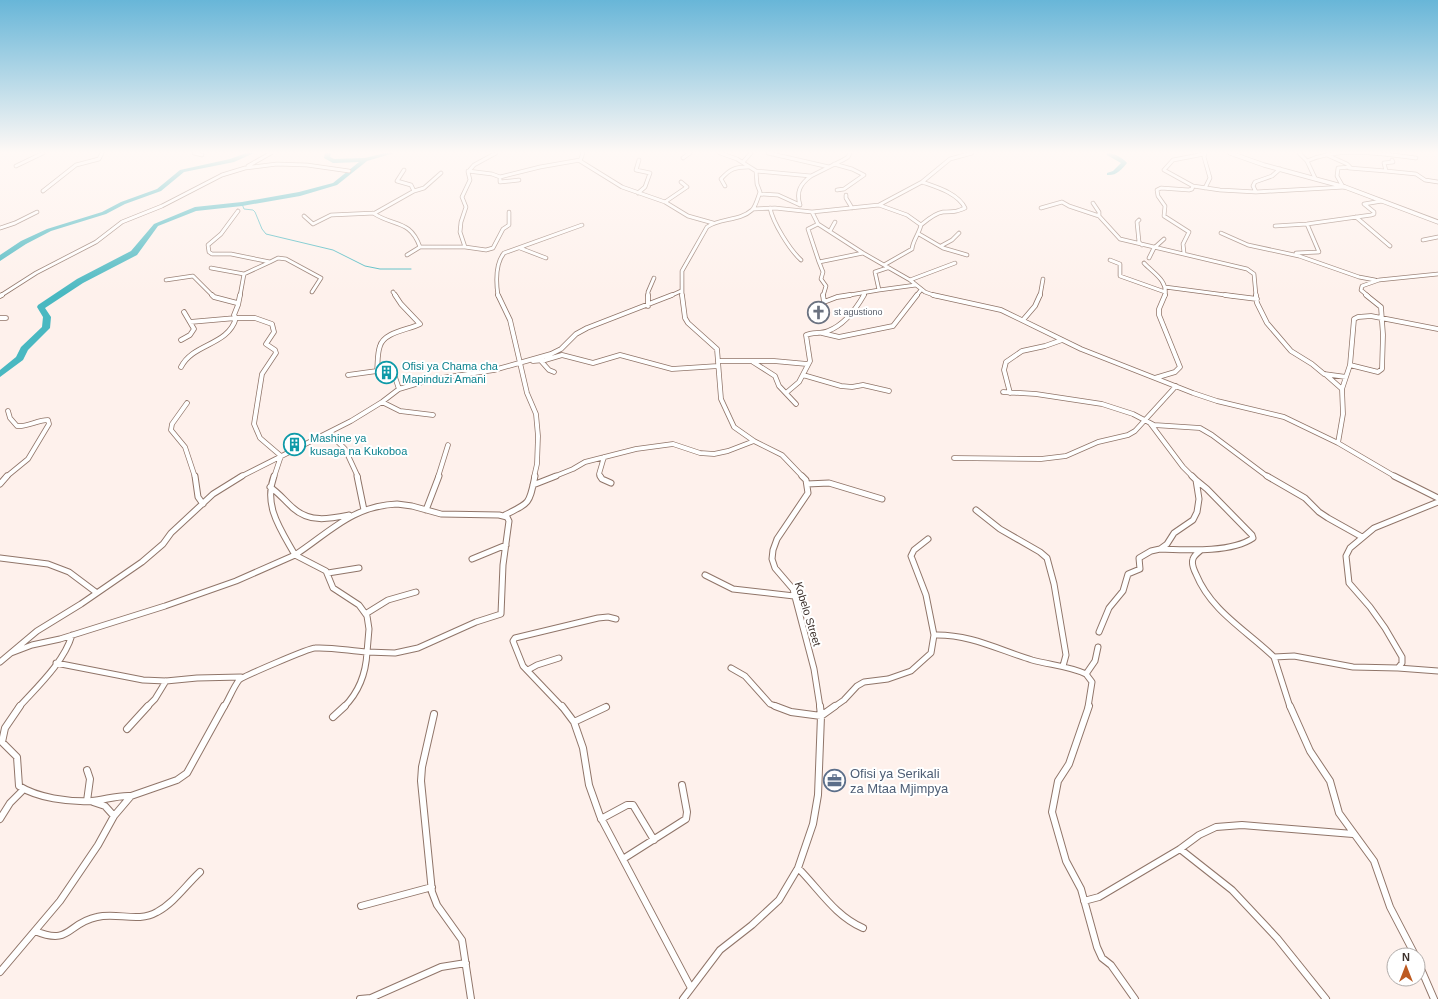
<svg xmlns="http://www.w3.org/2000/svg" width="1438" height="999" font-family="Helvetica,sans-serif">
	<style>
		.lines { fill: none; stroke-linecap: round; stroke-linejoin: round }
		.stream { stroke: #49b8c1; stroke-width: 1 }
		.river { fill: #49b8c1; fill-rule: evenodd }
		.minor-far3-casing { stroke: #907569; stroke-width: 4.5 }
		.minor-far2-casing { stroke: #907569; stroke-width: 5.5 }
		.minor-far1-casing { stroke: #907569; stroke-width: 7 }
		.minor-casing { stroke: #907569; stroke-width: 8 }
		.tertiary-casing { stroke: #907569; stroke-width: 5 }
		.minor-far3 { stroke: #fff; stroke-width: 3 }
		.minor-far2 { stroke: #fff; stroke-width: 4 }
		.minor-far1 { stroke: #fff; stroke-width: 5 }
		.minor { stroke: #fff; stroke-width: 6 }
		.tertiary { stroke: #fff; stroke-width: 3.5 }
		.labels { text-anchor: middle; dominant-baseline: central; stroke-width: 4; stroke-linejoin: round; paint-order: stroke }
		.far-worship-label { font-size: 9px; fill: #5b616d; stroke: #fff; text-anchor: start }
		.culture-label { font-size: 11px; fill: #0d838f; stroke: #fff; text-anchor: start }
		.street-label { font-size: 11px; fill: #3c302b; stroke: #fff }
		.near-service-label { font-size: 13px; fill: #4e5e75; stroke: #fff; text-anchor: start }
	</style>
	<rect width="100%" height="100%" fill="#fef1ec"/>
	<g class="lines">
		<!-- stream -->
		<path class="stream" d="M242,204l2,5 9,1 2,2 7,17 4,5 67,16 32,16 15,3h31"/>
		<!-- river -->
		<path class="river" d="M246,153h8l-20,9 -50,10 -23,19 -36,13 -19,10 -55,17 -25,13 -26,17v-6l21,-14 26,-12 55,-17 19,-10 36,-13 23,-19 50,-11z
			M325,153h6l-1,4 4,2 31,-1 20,-5h9l-27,8 -30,24 -37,11 -58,10 -46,5 -38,15 -21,29 -54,28 -38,25 6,9 -1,11 -22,22 -5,10 -23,17v-7l16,-13 5,-10 21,-20 1,-10 -6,-10 1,-2 39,-26 54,-28 23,-27 41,-17 47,-5 57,-10 34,-9 26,-21 -26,1 -9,-5z
			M1107,153c6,0 15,4 20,10 -6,7 -11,13 -20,12v-2l6,-2 8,-8 -14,-8z"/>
		<defs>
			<path id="minor-far3" d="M194,153l8,2
				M496,153l-22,12 -6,7 2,8 -8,17 4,10 -5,15 -1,10 5,15 21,3 7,-2 10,-19 6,-4v-13
				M583,153l-3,8 42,26 43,15
				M768,153l61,14
				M1205,153l-1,4 6,21 -5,10
				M1299,153l8,8 8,17
				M1204,154l-31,6 -9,10 29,16 27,4 36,2 89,-5
				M1327,155l20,9 3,3 -12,1 -1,8 5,9
				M683,158l7,-5
				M1307,161c33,-15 74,-7 109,-3
				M743,162l8,-9
				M834,164l18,5 12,6 -20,14 -7,1
				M16,166l27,-13
				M248,166l23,-13
				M1349,168l37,3 -2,-8 9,-1 -1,-2
				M404,170l-7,11 14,4 3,6
				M468,171l24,3 8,3v5l19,-2
				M756,171l55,5 32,-16 5,-3 2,-4
				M1386,171l30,3 9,6 13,2
				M500,177l40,-10 40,-7
				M681,182l6,5 -22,15 23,14 25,7
				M725,186l-4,-7c9,-10 14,-12 27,-12
				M43,191l33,-26 23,-6 3,-6
				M1256,192l-3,-6 2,-4 17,-6 8,-7
				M638,193l7,-6 5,-14 -14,-3 3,-10
				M760,194l18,1 22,10
				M846,195v3l6,10
				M1093,203l6,9v4l21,23 127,30 7,5 2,22
				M800,205c-4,-13 0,-21 11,-29
				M879,205l28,10 14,10
				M770,208c3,15 20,42 31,52
				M1041,208l21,-6 7,4 30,10
				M753,209l22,-1 37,4 67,-7 43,-23 28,-23 22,-6
				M812,212l6,12 45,29 47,27 15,12 11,4
				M373,213c21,14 37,6 47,34
				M304,216l9,8 18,-9 44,-2 39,-22 10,-3 17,-15
				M1356,217l34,29
				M1139,220l-2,2 2,20 3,3
				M818,224l-10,5 11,33 44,-9
				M1275,226l32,-2 64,-9 3,-1v-2l-10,-8 18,-3
				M0,228l15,-5 22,-11
				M830,231l5,-9
				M1221,233l27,12 51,11 60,21 16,3
				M919,234l24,14 24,7
				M1423,240l15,-3
				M941,246l11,-6 7,-7
				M520,248l26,10
				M1184,253l-1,-9 6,-12 -25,-16 1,-10 -7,-10 -1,-6 4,-2 28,2 3,-1 1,-3
				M1296,253l23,-1 -12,-28
				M407,255l13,-8h45
				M1149,258l5,-10 10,-9
				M1110,260l10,4v12l45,16
				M270,262l8,-4 8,1 35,19 -9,14
				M819,262l4,10 -2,7 5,7 -3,10
				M1144,263c9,10 24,17 21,33
				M884,265l28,-16c1,-9 7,-15 9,-24 6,-5 14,-12 22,-13 12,-1 10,1 22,-4 -7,-15 -29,-21 -43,-26
				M211,268l33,6 26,-12 -39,-8h-19l-3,-2 -1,-7 13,-11 17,-23
				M166,280l27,-4 20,20
				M910,280l45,-17
				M1165,287l68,9
				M879,290l37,-5
				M393,292l3,4
				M0,296l36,-23 60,-31 26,-20 40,-16 60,-31 23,-7 32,-4 30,1 42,6
				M240,296l4,-22
				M498,296c-2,-14 -3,-32 6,-43l78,-28
				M648,296v-4l6,-14
				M670,296l11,-5
				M682,296v-25l25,-44c13,-9 33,-6 45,-17 4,-4 6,-13 8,-18l-3,-8 -1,-13 -19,-12 -17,-6
				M844,296l35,-6 -4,-18 12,-4
				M863,296l2,-3
				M916,296l5,-6
				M1040,296l3,-17
				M1368,296l-7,-6 1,-4 17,-6 59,-6"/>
			<path id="minor-far2" d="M212,295l2,2 23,6 1,2 -4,10 2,3h19l17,6 2,8 -8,12 9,6 1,3 -14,21 -8,50 6,14 21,18 -7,21
				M498,295l12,25 17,73 9,21 2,22 -1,28 -3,13
				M648,295v11
				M682,295l3,23 3,5 29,26 4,50 13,28 20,14 28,14 21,22
				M823,295l1,7
				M933,295l68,15 80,39 112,44 24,8 67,16 54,26 58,34
				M1225,295l32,4
				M1256,295l1,8 10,20 24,28 21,13 12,10 22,3
				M0,296l2,-1
				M824,302l13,-5 13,-2
				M238,305l2,-10
				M0,318h6
				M1023,320l12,-14 5,-11
				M822,333l17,4 54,-11 24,-31
				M181,340l9,-5 4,-6 -10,-17
				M533,361l12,-1 17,-5 31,8 27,-8 52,14 46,-3
				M541,361l8,9 5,2
				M718,361h56l33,3
				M753,362l22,14 4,10 17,18
				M1350,365l28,7 4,-3 1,-34 -2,-28 -15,-12
				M181,367c12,-24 47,-21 55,-49l-46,4
				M377,371c1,-8 0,-17 3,-25 4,-14 28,-16 40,-22l-19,-20 -6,-9
				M1325,374l17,15
				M348,375l29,-4 2,6h16l4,12
				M803,375l38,11 11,1 11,-2 26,6
				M1155,378l20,-6 5,-5 -21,-52v-6l6,-14
				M1003,392l33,2 66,10 31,10 21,11 46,3 12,7 56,42
				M786,393l13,-11 11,-21 -4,-26c7,-3 15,-1 22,-4 16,-6 28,-22 36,-36
				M1010,393l-6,-23 2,-8 16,-11 23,-5 17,-6
				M382,402l18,9 33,4
				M187,403l-15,21 -1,6 14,17 10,30
				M1150,423l33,44 10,10
				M329,433l16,16 13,28
				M1338,443l5,-29 -1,-25 8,-24 4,-46 4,-2 13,-1 67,13
				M954,458l87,1 25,-3 32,-14 30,-7 7,-4 41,-45
				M6,477l22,-18 21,-35 -1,-4c-11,0 -20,7 -31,6l-7,-8 -2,-7
				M240,477l111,-56 31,-19 17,-13 30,-9 65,-10 57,-16 10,-5 15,-15 11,-6 85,-33
				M438,477l10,-32
				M553,477l20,-8 12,-7 51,-13 37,-5 27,9 14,1 14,-3 26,-10
				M601,477l-2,-3 5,-17"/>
			<path id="minor-far1" d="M195,476l3,21 5,7
				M274,476c-11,30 7,54 21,79
				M357,476l7,34
				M600,476l2,3 9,4
				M802,476l4,4 2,13 -31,46 -4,11 -1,9 3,9 18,21 21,80 6,38
				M1267,476l38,22 14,14 9,6 34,19
				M1394,476l44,22
				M0,484l7,-8
				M807,484l22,-1 53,16
				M533,485l23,-9
				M270,487c9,6 15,14 23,21 17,15 36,11 56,7
				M397,504l15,2 29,8 58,1 8,2 2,4 -6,44 -2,49 -25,8 -58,26 -23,5 -28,-1 2,-23 -2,-13 -8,-11 -26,-17 -7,-17 -31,-16c35,-23 57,-49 102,-51z
				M426,510l13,-34
				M976,510l24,19 40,23 7,6 7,26 12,71 -3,11
				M505,515c26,-13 24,-11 30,-39
				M1160,549c26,1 71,4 93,-11l-1,-3 -45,-46 -11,-9
				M1201,550c-3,3 -7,5 -8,9 -2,5 1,11 3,15 15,37 50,56 78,83
				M0,558l48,6 21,8 28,21
				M472,559l34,-14
				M328,573l31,-5
				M705,575l28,14 61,7
				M367,613l21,-13 28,-8
				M1099,632l10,-24 14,-17 5,-17 12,-5 -1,-11 12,-7 9,-2 7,-5 7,-11 19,-13 4,-8 2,-13 -3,-19 -4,-4
				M934,635c36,-1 65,15 98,25 18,5 37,6 54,14
				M11,653l21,-8 28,-6 105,-33 71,-25 59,-26
				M0,662l37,-31 44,-27 61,-42 21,-18 8,-11 42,-39 29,-18
				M56,663l87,17 23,1 31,-3 44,-1
				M731,668l14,8 25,28 8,3
				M1398,668l40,3
				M528,670l9,-5 22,-7
				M19,707c19,-21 45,-45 53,-72
				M147,707l8,-8 11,-18
				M224,707c5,-8 9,-19 15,-27 3,-3 70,-32 76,-32 17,-1 35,3 52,4 -1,21 -8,40 -23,55
				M562,707l-39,-41 -10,-25 2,-3 83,-20 10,-1 8,2
				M834,707l10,-7 13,-14 7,-4 24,-3 23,-8 20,-18 3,-18 -8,-40 -15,-39 3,-6 14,-11
				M1088,707l4,-25 -6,-8 9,-13 3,-14
				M1290,707l-16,-50 20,-1 59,11 45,1 4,-5v-6l-17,-29 -15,-21 -21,-24 -3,-27 4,-8 24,-20 64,-26"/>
			<path id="minor" d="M20,706l-15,22 -3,14 15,15 2,29c19,12 49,16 72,15 14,-1 26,-6 40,-5
				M562,706l12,16 9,26 6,37 11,31 91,172
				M775,706l16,6 30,4 14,-10
				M1089,706l-20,58 -11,17 -6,31 14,49 15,28 16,58 5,11 9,7 24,34
				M1290,706l20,45 20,30 9,32 35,48 16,46 25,48
				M434,714l-12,53 -1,14 11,111 5,13 25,35 9,59
				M333,717l12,-11
				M574,722l32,-15
				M127,729l21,-23
				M87,770l3,9 -3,22
				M93,802l12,4 9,10
				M0,819l10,-16 13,-13
				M601,819l26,-14h6l21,35
				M1180,849l52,41 45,48 49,61
				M623,859l63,-40 1,-7 -5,-27
				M798,868c21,21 37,48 65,60
				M1084,901l15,-4 81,-48 19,-14 17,-8 26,-2 111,9
				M361,906l71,-19
				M35,931c36,15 32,-8 62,-14 20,-5 41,6 60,-5 17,-9 29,-27 43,-40
				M1418,962l16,37
				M0,972l60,-71 38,-56 16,-29 17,-20 46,-16 10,-7 37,-67
				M360,999l11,-1 70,-31 25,-4
				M683,999l37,-49 32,-25 27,-25 19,-32 15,-44 5,-29 3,-79 -1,-10"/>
			<path id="tertiary" d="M1230,153l34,12 81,22 93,35"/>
		</defs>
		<!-- minor-far3 casing -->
		<use href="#minor-far3" class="minor-far3-casing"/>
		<!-- minor-far2 casing -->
		<use href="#minor-far2" class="minor-far2-casing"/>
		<!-- minor-far1 casing -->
		<use href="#minor-far1" class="minor-far1-casing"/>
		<!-- minor casing -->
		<use href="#minor" class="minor-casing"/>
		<!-- tertiary casing -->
		<use href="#tertiary" class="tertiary-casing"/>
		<!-- minor-far3 -->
		<use href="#minor-far3" class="minor-far3"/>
		<!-- minor-far2 -->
		<use href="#minor-far2" class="minor-far2"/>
		<!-- minor-far1 -->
		<use href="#minor-far1" class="minor-far1"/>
		<!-- minor -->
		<use href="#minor" class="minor"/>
		<!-- tertiary -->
		<use href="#tertiary" class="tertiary"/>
	</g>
	<!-- sky -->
	<linearGradient id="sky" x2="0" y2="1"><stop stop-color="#68b6d8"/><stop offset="0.52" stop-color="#fff9f6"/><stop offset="1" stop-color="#fff9f6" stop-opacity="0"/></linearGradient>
	<rect width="1438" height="293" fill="url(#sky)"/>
	<!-- icons -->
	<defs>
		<symbol id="church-ring" viewBox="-11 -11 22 22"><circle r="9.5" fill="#fff" stroke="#6b7280" stroke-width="1.5"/><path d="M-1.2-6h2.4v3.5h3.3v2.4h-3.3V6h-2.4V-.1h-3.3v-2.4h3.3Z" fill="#6b7280"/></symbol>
		<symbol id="building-ring" viewBox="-11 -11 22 22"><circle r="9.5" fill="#fff" stroke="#0f9aa8" stroke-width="1.5"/><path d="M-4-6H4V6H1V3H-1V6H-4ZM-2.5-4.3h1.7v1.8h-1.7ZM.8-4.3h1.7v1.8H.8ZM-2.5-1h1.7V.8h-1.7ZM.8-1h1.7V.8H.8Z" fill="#0f9aa8"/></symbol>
		<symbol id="office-ring" viewBox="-11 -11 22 22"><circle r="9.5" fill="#fff" stroke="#5c6f8a" stroke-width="1.5"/><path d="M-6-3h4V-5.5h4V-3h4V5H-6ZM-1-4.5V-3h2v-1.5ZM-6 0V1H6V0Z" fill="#5c6f8a"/></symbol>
	</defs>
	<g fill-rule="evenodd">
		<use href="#church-ring" x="806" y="300" width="25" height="25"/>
		<use href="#building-ring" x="374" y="360" width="25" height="25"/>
		<use href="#building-ring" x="282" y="432" width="25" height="25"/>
		<use href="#office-ring" x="822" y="768" width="25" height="25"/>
	</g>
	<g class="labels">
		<!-- far-worship labels -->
		<g class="far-worship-label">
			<text x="834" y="312">st agustiono</text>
		</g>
		<!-- culture labels -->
		<g class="culture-label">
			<text x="402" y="366">Ofisi ya Chama cha<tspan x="402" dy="13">Mapinduzi Amani</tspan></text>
			<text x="310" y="438">Mashine ya<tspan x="310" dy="13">kusaga na Kukoboa</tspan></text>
		</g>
		<!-- street labels -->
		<g class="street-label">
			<text transform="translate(808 614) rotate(73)">Kobelo Street</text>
		</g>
		<!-- near-service labels -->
		<g class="near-service-label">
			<text x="850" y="773">Ofisi ya Serikali<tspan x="850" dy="15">za Mtaa Mjimpya</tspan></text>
		</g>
	</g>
	<!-- north arrow -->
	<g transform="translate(1406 967)"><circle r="19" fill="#ffffff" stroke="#b1acaa"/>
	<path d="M0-3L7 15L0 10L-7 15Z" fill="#bd5a21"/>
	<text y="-6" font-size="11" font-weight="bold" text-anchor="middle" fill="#3c302b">N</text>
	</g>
</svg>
